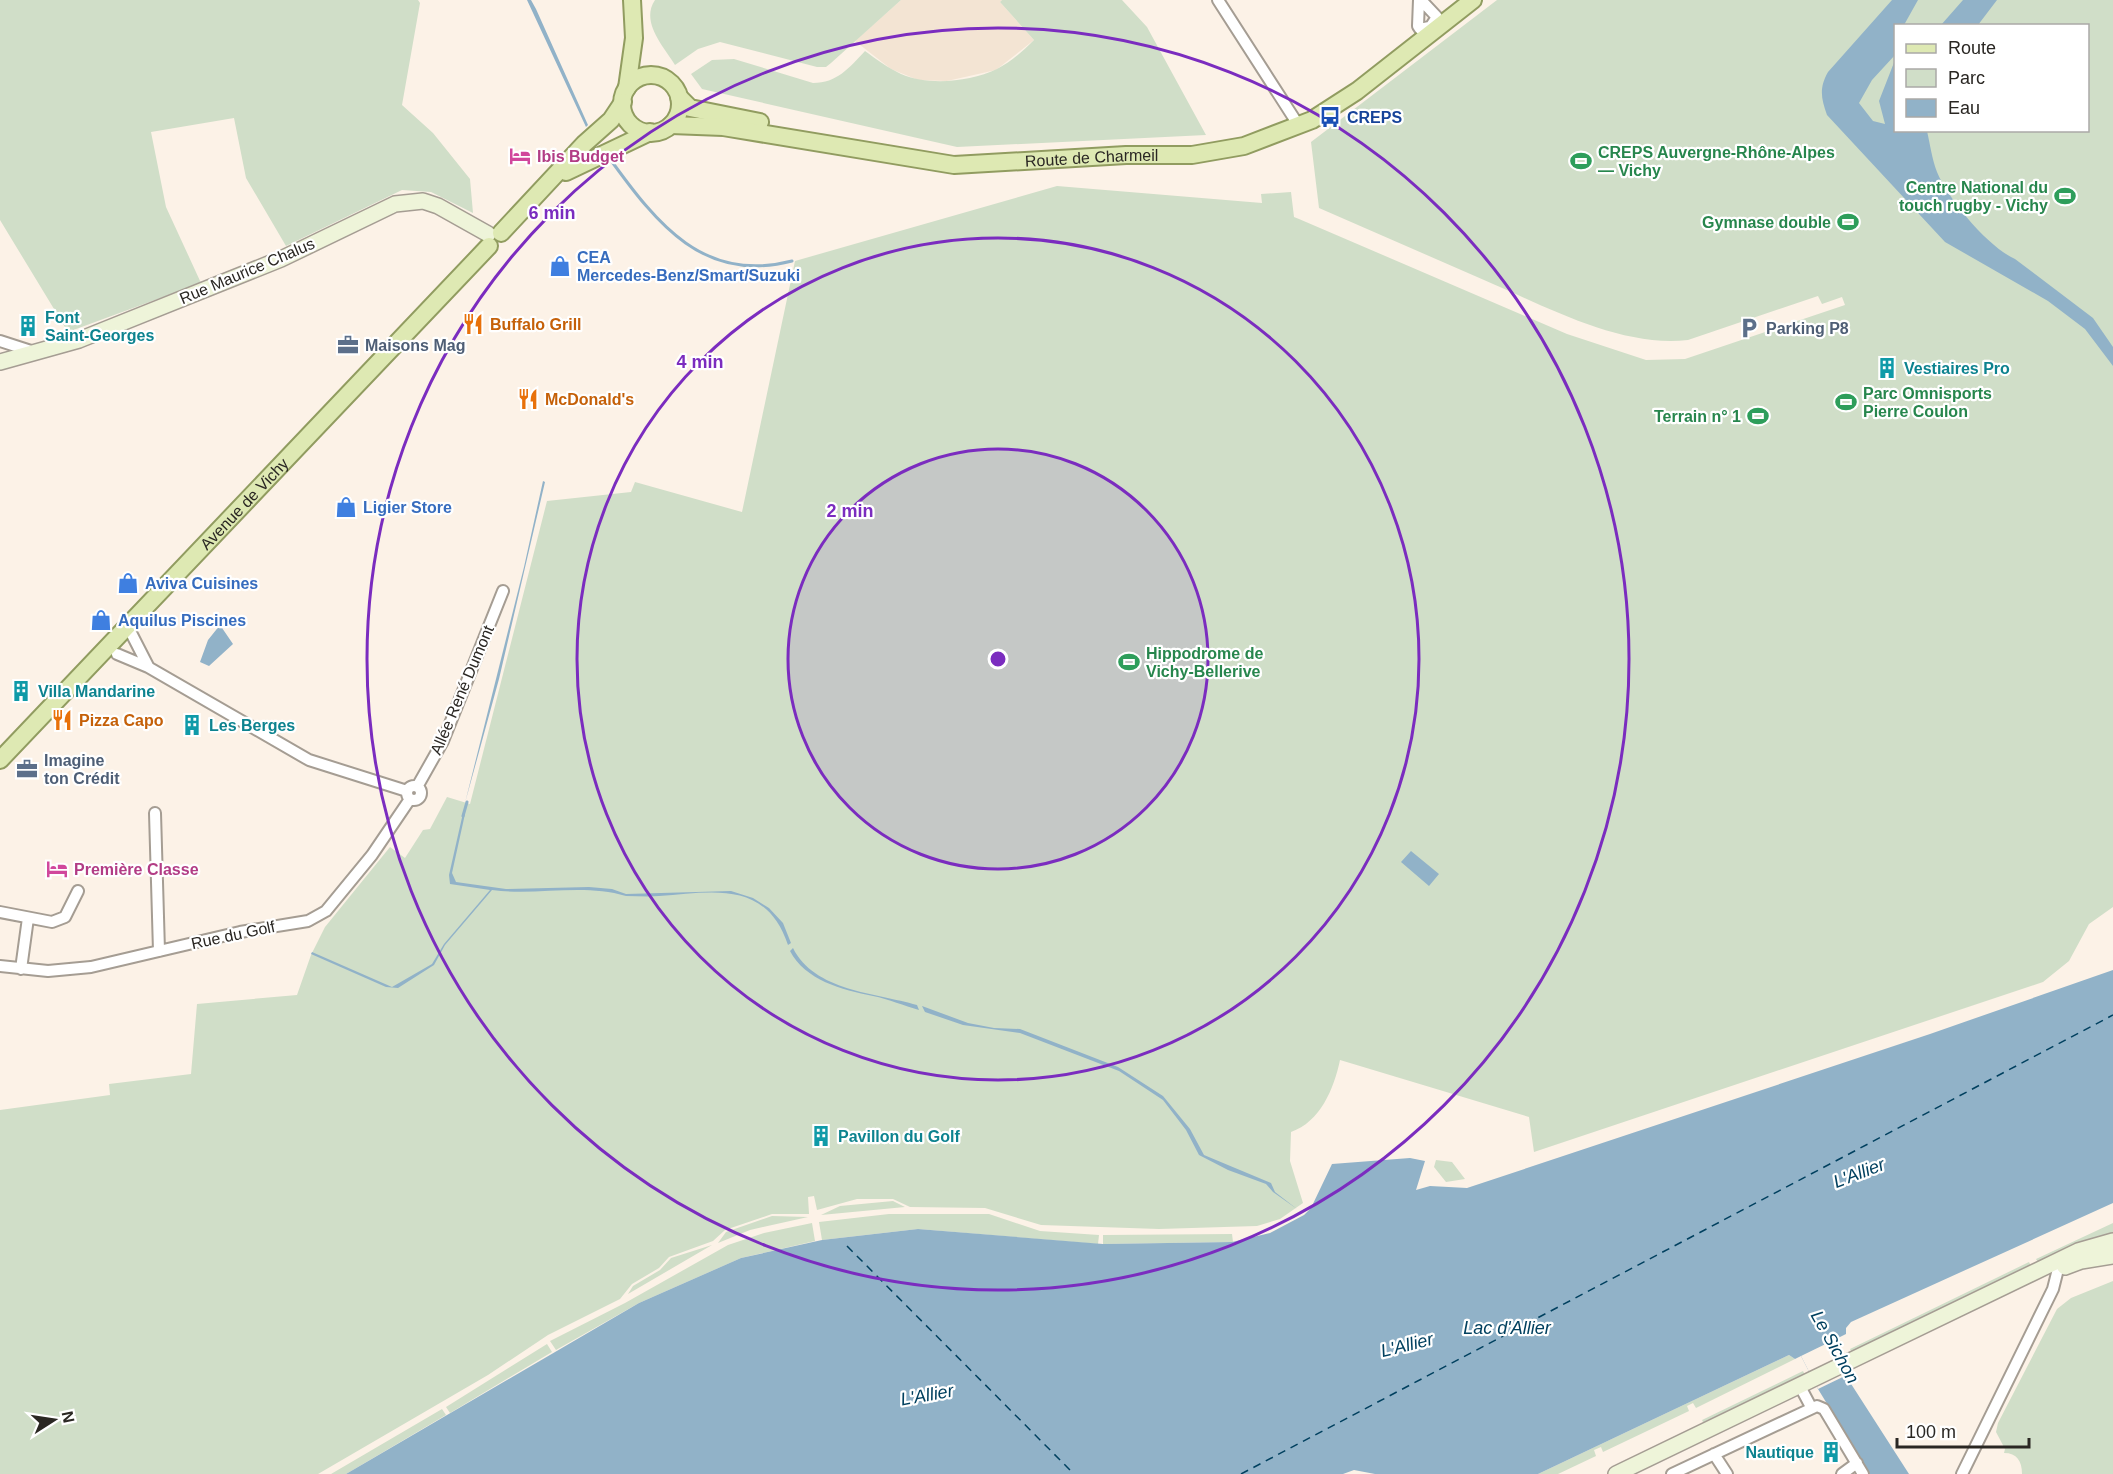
<svg xmlns="http://www.w3.org/2000/svg" width="2113" height="1474" font-family="Arial,sans-serif">
	<style>
		.built { fill: #f3e4d3 }
		.green { fill: #d0dec8; fill-rule: evenodd }
		.water { fill: #91b2c8 }
		.pier { fill: #fcf2e7 }
		.lines { fill: none; stroke-linecap: round; stroke-linejoin: round }
		.stream { stroke: #91b2c8; stroke-width: 3 }
		.ferry { stroke: #01405f; stroke-width: 1.5; stroke-dasharray: 8 6; stroke-linecap: butt }
		.street-casing { stroke: #a59d93; stroke-width: 14 }
		.secondary-casing { stroke: #a59d93; stroke-width: 18 }
		.primary-casing { stroke: #919c60; stroke-width: 20 }
		.street { stroke: #fff; stroke-width: 10 }
		.secondary { stroke: #eef4d9; stroke-width: 15 }
		.primary { stroke: #dee9b3; stroke-width: 16 }
		.ring { fill: none; stroke: #7b2cbf; stroke-width: 3 }
		.labels { text-anchor: middle; dominant-baseline: central; stroke-width: 4.5; stroke-linejoin: round; paint-order: stroke }
		.transit-label { font-size: 16px; font-weight: bold; fill: #164399; stroke: #fff; text-anchor: start }
		.leisure-label { font-size: 16px; font-weight: bold; fill: #27864d; stroke: #fff; text-anchor: start }
		.hotel-label { font-size: 16px; font-weight: bold; fill: #b23c85; stroke: #fff; text-anchor: start }
		.street-label { font-size: 16px; fill: #2a2723; stroke: #fff }
		.shop-label { font-size: 16px; font-weight: bold; fill: #366cbe; stroke: #fff; text-anchor: start }
		.culture-label { font-size: 16px; font-weight: bold; fill: #0d838f; stroke: #fff; text-anchor: start }
		.food-label { font-size: 16px; font-weight: bold; fill: #c56008; stroke: #fff; text-anchor: start }
		.service-label { font-size: 16px; font-weight: bold; fill: #4e5e75; stroke: #fff; text-anchor: start }
		.water-label { font-size: 18px; font-style: italic; fill: #01405f; stroke: #fff }
		.centre { fill: #7b2cbf; stroke: #fff; stroke-width: 3 }
		.ring-label { font-size: 18px; text-anchor: middle; font-weight: bold; fill: #7b2cbf; stroke: #fff; stroke-width: 4.5; stroke-linejoin: round; paint-order: stroke }
	</style>
	<rect width="100%" height="100%" fill="#fcf2e7"/>
	<!-- built -->
	<path class="built" d="M901,0h101l-2,2 34,38 -38,30 -49,11 -29,-1 -27,-11 -36,-28z"/>
	<!-- green -->
	<path class="green" d="M0,0h418l2,3 -18,102 31,28 37,46 3,34 -42,-21 -29,-2 -116,56 -40,-68 -12,-60 -83,14 15,75 35,76 -133,49 -68,-112z
		M655,0h246l-70,63 -5,4h-9l-97,-25 -22,7 -23,16c-11,-18 -35,-43 -20,-65z
		M1002,0h120l25,27 59,108 -249,12 -255,-58 -11,-15 21,-14 22,-1 79,24c24,0 36,-15 52,-32 11,8 23,17 36,23 28,12 68,8 96,-5 14,-7 26,-18 37,-29l-34,-38z
		M1497,0h616v907l-24,17 -20,37 -26,21 -509,170 -5,-35 -189,-57c-6,29 -20,62 -49,72l-1,29 13,42 -23,16 -23,7 -98,3 -118,-4 -56,-17 -75,-1 -17,-8h-36l-40,11 -3,-14 -6,1 1,17h-37l-47,16 -12,11 -44,16 -10,11 -27,16 -12,15 -72,36 -60,40 -170,99h-318v-364l110,-15 -1,-11 82,-10 6,-70 100,-9 14,-40 14,-28 65,-80 15,11 18,-28 7,-1 17,-32 23,7 77,-303 84,-9 4,-10 107,30 53,-251 262,-75 205,17 -1,-9 30,-2 3,25 5,2 268,115 79,26 39,-1 160,-54 -3,-8 -20,7 -4,-8 -130,44c-68,8 -143,-34 -204,-60 -55,-24 -110,-48 -165,-72l-8,-66zM1896,26h192v104h-192z
		M1436,1160l16,2 13,17 -19,3 -12,-15z
		M893,1201l12,6 -84,8 19,-9z
		M889,1214h100l51,17 59,4 -1,9 -180,-15 -96,11 -3,-18z
		M772,1216l36,1 -58,13 -32,13 8,-11z
		M812,1223l3,18 -74,17 -102,45 -83,47 -6,-9 75,-38 103,-58 36,-12z
		M2113,1223v14l-73,29 -4,-7z
		M1232,1234l1,8 -130,2v-9z
		M712,1245l-84,49 5,-8 27,-16 11,-12z
		M2029,1262l4,8 -179,87 -4,-8z
		M2113,1281v193h-91c0,-13 -5,-21 -18,-21l1,-4 -9,-17 2,-9 59,-114 14,-11z
		M547,1344l5,8 -102,61 -4,-6z
		M1789,1355l6,4 -99,49 -3,-5 -6,3 2,5 -86,41 -2,-5 -7,3 2,6 -38,18h-20z
		M1803,1371l4,8 -101,49 -4,-8z
		M442,1409l4,6 -100,59h-15z"/>
	<!-- water -->
	<path class="water" d="M527,0h4l5,9 52,116 -2,2z
		M1892,0h26l-14,25 -8,1 -1,29 -23,25 -13,23 14,18 12,3 -6,-23 16,-41 1,70 31,1c3,13 5,28 10,41 11,27 51,75 78,87l78,59 20,29v19l-28,-37 -37,-28 -103,-59 -118,-127c-6,-17 -8,-27 1,-43z
		M1963,0h34l-19,25h-37z
		M543,481l2,1 -46,197 -34,124 59,-236z
		M220,625l13,19 -24,22 -9,-4 8,-22z
		M463,813l2,1 -13,59 4,9 50,7 83,-2 23,2 14,5 105,-3 22,7 16,10 14,15 8,20 -3,2c-22,-65 -74,-53 -129,-49 -11,1 -22,0 -33,0 -43,-13 -89,0 -134,-6l-47,55 -11,20 -36,23 -12,-1 -75,-33 1,-2 80,35 40,-23 12,-20 46,-54 -40,-6 -1,-9z
		M1411,851l28,23 -10,12 -28,-24z
		M793,948c21,43 83,45 124,57l2,5c-15,-4 -30,-11 -46,-14 -31,-6 -68,-16 -83,-45z
		M2113,970v233l-262,119 -5,6v6l-16,8 16,34 63,98h-39l-52,-85 -17,-33 -6,3 -6,-4 -251,119h-163l-21,-4 -11,4h-997l293,-171 102,-45 81,-18 96,-11 185,15 129,-2 38,-9 34,-18 7,-7 21,-44 78,-6 15,3 -9,29 14,-4 37,2 463,-154z
		M922,1006l46,17 26,5 26,1 98,38 45,29 27,33 14,26 67,28 4,9 22,17 -24,-17 -7,-8 -38,-14 -29,-15 -13,-25 -23,-30 -44,-29 -99,-38 -57,-8 -38,-13z"/>
	<!-- pier -->
	<path class="pier" d="M1838,1338l2,3 -6,2 15,31 -31,15 -17,-33z"/>
	<g class="lines">
		<!-- stream -->
		<path class="stream" d="M610,159c47,65 94,125 182,102
			M463,816l4,-14"/>
		<!-- ferry -->
		<path class="ferry" d="M847,1246l227,228
			M1241,1474l872,-459"/>
		<defs>
			<path id="street" d="M1218,0l81,126
				M1419,0l-1,26 2,3 14,-3
				M1421,0l16,17 -8,12
				M0,341l34,11
				M127,625l21,41
				M117,654l31,13 161,93 98,31
				M407 793a7 7 0 1 1 14 0a7 7 0 1 1-14 0Z
				M417,787l26,-46 60,-150
				M155,813l4,138
				M0,912l52,10 13,-5 13,-26
				M0,966l48,5 43,-4 149,-35 68,-11 18,-10 46,-56 38,-56
				M21,969l7,-51
				M1803,1392l8,15
				M1714,1454l13,20
				M1672,1474l145,-68 7,3 39,65
				M1842,1474l15,-11
				M1962,1474l91,-185 5,-20"/>
			<path id="secondary" d="M0,362l79,-22 202,-81 114,-55 28,-3 15,5 50,28
				M2065,1267l16,-6 32,-5
				M1616,1474l462,-223 35,-10"/>
			<g id="primary">
				<circle cx="651" cy="104" r="29"/>
				<path d="M627,88l7,-50 -2,-38"/>
				<path d="M679,97l11,11 70,14"/>
				<path id="s1" d="M671,125l52,2 231,38 172,-10h66l52,-9 68,-26 45,-29 116,-91"/>
				<path d="M566,172l84,-40"/>
				<path d="M501,233l83,-89 27,-24 12,-18"/>
				<path id="s2" d="M0,760l489,-514"/>
			</g>
		</defs>
		<!-- street casing -->
		<use href="#street" class="street-casing"/>
		<!-- secondary casing -->
		<use href="#secondary" class="secondary-casing"/>
		<!-- primary casing -->
		<use href="#primary" class="primary-casing"/>
		<!-- street -->
		<use href="#street" class="street"/>
		<!-- secondary -->
		<use href="#secondary" class="secondary"/>
		<!-- primary -->
		<use href="#primary" class="primary"/>
	</g>
	<!-- distance rings -->
	<circle cx="998" cy="659" r="210" fill="#7b2cbf" fill-opacity=".12"/>
	<g class="ring">
		<circle cx="998" cy="659" r="210"/>
		<circle cx="998" cy="659" r="421"/>
		<circle cx="998" cy="659" r="631"/>
	</g>
	<!-- icons -->
	<defs>
		<symbol id="bus-bare" viewBox="-9 -9 18 18"><path d="M-5-6H5V4H4V6H2V4H-2V6H-4V4H-5ZM-3.5-4V0h7V-4ZM-3.5 1.2v1.5H-2V1.2ZM2 1.2v1.5H3.5V1.2Z" fill="#1a4fb4" stroke="#fff" stroke-width="2.5" paint-order="stroke"/></symbol>
		<symbol id="hotel-bare" viewBox="-9 -9 18 18"><path d="M-6-4.5h1.5V1H6V5H4.5V3h-9V5H-6ZM-4 0a1.8 1.8 0 1 1 3.6 0ZM.5 0V-2.5h3Q6-2.5 6 0Z" fill="#d1479c" stroke="#fff" stroke-width="2.5" paint-order="stroke"/></symbol>
		<symbol id="stadium-bare" viewBox="-9 -9 18 18"><path d="M0-5a6.5 5 0 1 0 0 10a6.5 5 0 1 0 0-10ZM-3.5-1.8h7v3.6h-7Z" fill="#2e9e5b" stroke="#fff" stroke-width="2.5" paint-order="stroke"/></symbol>
		<symbol id="shop-bare" viewBox="-9 -9 18 18"><path d="M-5-2.5h2.3a2.7 3.5 0 0 1 5.4 0H5L5.5 6h-11ZM-1.5-2.5h3a1.5 2.3 0 0 0-3 0Z" fill="#3f7fe0" stroke="#fff" stroke-width="2.5" paint-order="stroke"/></symbol>
		<symbol id="restaurant-bare" viewBox="-9 -9 18 18"><path d="M-5-6h1v4h1v-4h1v4h1v-4h1v5L-1.5 .5V6h-2V.5L-5-1ZM5-6V6H3V1.5H1.5Q1.5-4 5-6Z" fill="#e8710a" stroke="#fff" stroke-width="2.5" paint-order="stroke"/></symbol>
		<symbol id="building-bare" viewBox="-9 -9 18 18"><path d="M-4-6H4V6H1V3H-1V6H-4ZM-2.5-4.3h1.7v1.8h-1.7ZM.8-4.3h1.7v1.8H.8ZM-2.5-1h1.7V.8h-1.7ZM.8-1h1.7V.8H.8Z" fill="#0f9aa8" stroke="#fff" stroke-width="2.5" paint-order="stroke"/></symbol>
		<symbol id="parking-bare" viewBox="-9 -9 18 18"><path d="M-3.5-5.5H1a3.5 3.5 0 0 1 0 7H-1V5.5H-3.5ZM-1-3.4V-.6H.8a1.4 1.4 0 0 0 0-2.8Z" fill="#5c6f8a" stroke="#fff" stroke-width="2.5" paint-order="stroke"/></symbol>
		<symbol id="office-bare" viewBox="-9 -9 18 18"><path d="M-6-3h4V-5.5h4V-3h4V5H-6ZM-1-4.5V-3h2v-1.5ZM-6 0V1H6V0Z" fill="#5c6f8a" stroke="#fff" stroke-width="2.5" paint-order="stroke"/></symbol>
	</defs>
	<g fill-rule="evenodd">
		<use href="#bus-bare" x="1315" y="102" width="30" height="30"/>
		<use href="#hotel-bare" x="505" y="141" width="30" height="30"/>
		<use href="#stadium-bare" x="1566" y="146" width="30" height="30"/>
		<use href="#stadium-bare" x="2050" y="181" width="30" height="30"/>
		<use href="#stadium-bare" x="1833" y="207" width="30" height="30"/>
		<use href="#shop-bare" x="545" y="251" width="30" height="30"/>
		<use href="#restaurant-bare" x="458" y="309" width="30" height="30"/>
		<use href="#building-bare" x="13" y="311" width="30" height="30"/>
		<use href="#parking-bare" x="1734" y="313" width="30" height="30"/>
		<use href="#office-bare" x="333" y="330" width="30" height="30"/>
		<use href="#building-bare" x="1872" y="353" width="30" height="30"/>
		<use href="#restaurant-bare" x="513" y="384" width="30" height="30"/>
		<use href="#stadium-bare" x="1831" y="387" width="30" height="30"/>
		<use href="#stadium-bare" x="1743" y="401" width="30" height="30"/>
		<use href="#shop-bare" x="331" y="492" width="30" height="30"/>
		<use href="#shop-bare" x="113" y="568" width="30" height="30"/>
		<use href="#shop-bare" x="86" y="605" width="30" height="30"/>
		<use href="#stadium-bare" x="1114" y="647" width="30" height="30"/>
		<use href="#building-bare" x="6" y="676" width="30" height="30"/>
		<use href="#restaurant-bare" x="47" y="705" width="30" height="30"/>
		<use href="#building-bare" x="177" y="710" width="30" height="30"/>
		<use href="#office-bare" x="12" y="754" width="30" height="30"/>
		<use href="#hotel-bare" x="42" y="854" width="30" height="30"/>
		<use href="#building-bare" x="806" y="1121" width="30" height="30"/>
		<use href="#building-bare" x="1816" y="1437" width="30" height="30"/>
	</g>
	<g class="labels">
		<!-- transit labels -->
		<g class="transit-label">
			<text x="1347" y="117">CREPS</text>
		</g>
		<!-- leisure labels -->
		<g class="leisure-label">
			<text x="1598" y="152">CREPS Auvergne-Rhône-Alpes<tspan x="1598" dy="18">— Vichy</tspan></text>
			<text x="2048" y="187" text-anchor="end">Centre National du<tspan x="2048" dy="18">touch rugby - Vichy</tspan></text>
			<text x="1831" y="222" text-anchor="end">Gymnase double</text>
			<text x="1863" y="393">Parc Omnisports<tspan x="1863" dy="18">Pierre Coulon</tspan></text>
			<text x="1741" y="416" text-anchor="end">Terrain n° 1</text>
			<text x="1146" y="653">Hippodrome de<tspan x="1146" dy="18">Vichy-Bellerive</tspan></text>
		</g>
		<!-- hotel labels -->
		<g class="hotel-label">
			<text x="537" y="156">Ibis Budget</text>
			<text x="74" y="869">Première Classe</text>
		</g>
		<!-- street labels -->
		<g class="street-label">
			<text stroke="none"><textPath href="#s1" startOffset="424">Route de Charmeil</textPath></text>
			<text transform="translate(247 271) rotate(-23)">Rue Maurice Chalus</text>
			<text stroke="none"><textPath href="#s2" startOffset="354">Avenue de Vichy</textPath></text>
			<text transform="translate(462 690) rotate(-67)">Allée René Dumont</text>
			<text transform="translate(233 935) rotate(-12)">Rue du Golf</text>
		</g>
		<!-- shop labels -->
		<g class="shop-label">
			<text x="577" y="257">CEA<tspan x="577" dy="18">Mercedes-Benz/Smart/Suzuki</tspan></text>
			<text x="363" y="507">Ligier Store</text>
			<text x="145" y="583">Aviva Cuisines</text>
			<text x="118" y="620">Aquilus Piscines</text>
		</g>
		<!-- culture labels -->
		<g class="culture-label">
			<text x="45" y="317">Font<tspan x="45" dy="18">Saint-Georges</tspan></text>
			<text x="1904" y="368">Vestiaires Pro</text>
			<text x="38" y="691">Villa Mandarine</text>
			<text x="209" y="725">Les Berges</text>
			<text x="838" y="1136">Pavillon du Golf</text>
			<text x="1814" y="1452" text-anchor="end">Nautique</text>
		</g>
		<!-- food labels -->
		<g class="food-label">
			<text x="490" y="324">Buffalo Grill</text>
			<text x="545" y="399">McDonald's</text>
			<text x="79" y="720">Pizza Capo</text>
		</g>
		<!-- service labels -->
		<g class="service-label">
			<text x="1766" y="328">Parking P8</text>
			<text x="365" y="345">Maisons Mag</text>
			<text x="44" y="760">Imagine<tspan x="44" dy="18">ton Crédit</tspan></text>
		</g>
		<!-- water labels -->
		<g class="water-label">
			<text transform="translate(1859 1173) rotate(-21)">L'Allier</text>
			<text x="1507" y="1328">Lac d'Allier</text>
			<text transform="translate(1407 1345) rotate(-14)">L'Allier</text>
			<text transform="translate(1835 1347) rotate(61)">Le Sichon</text>
			<text transform="translate(927 1395) rotate(-10)">L'Allier</text>
		</g>
	</g>
	<circle cx="998" cy="659" r="9" class="centre"/>
	<g class="ring-label">
		<text x="552" y="219">6 min</text>
		<text x="700" y="368">4 min</text>
		<text x="850" y="517">2 min</text>
	</g>
	<!-- legend -->
	<rect x="1894" y="24" width="195" height="108" fill="#ffffff" stroke="#aaa9a7" stroke-width="1.5"/>
	<rect x="1906" y="44" width="30" height="9" fill="#dee9b3" stroke="#aaa9a7" stroke-width="1.5"/>
	<text x="1948" y="54" font-size="18" fill="#2a2723">Route</text>
	<rect x="1906" y="69" width="30" height="18" fill="#d0dec8" stroke="#aaa9a7" stroke-width="1.5"/>
	<text x="1948" y="84" font-size="18" fill="#2a2723">Parc</text>
	<rect x="1906" y="99" width="30" height="18" fill="#91b2c8" stroke="#aaa9a7" stroke-width="1.5"/>
	<text x="1948" y="114" font-size="18" fill="#2a2723">Eau</text>
	<!-- north arrow -->
	<g transform="translate(54 1420) rotate(78)" stroke="#ffffff" stroke-width="4.5" paint-order="stroke">
	<path d="M0-4.5L10 22L0 15L-10 22Z" fill="#2a2723"/>
	<text y="-9" font-size="16" font-weight="bold" text-anchor="middle" fill="#2a2723">N</text>
	</g>
	<!-- scale -->
	<path d="M1897 1438v9h132v-9" fill="none" stroke="#2a2723" stroke-width="3"/>
	<text x="1906" y="1438" font-size="18" fill="#2a2723" stroke="#ffffff" stroke-width="4.5" paint-order="stroke">100 m</text>
</svg>
